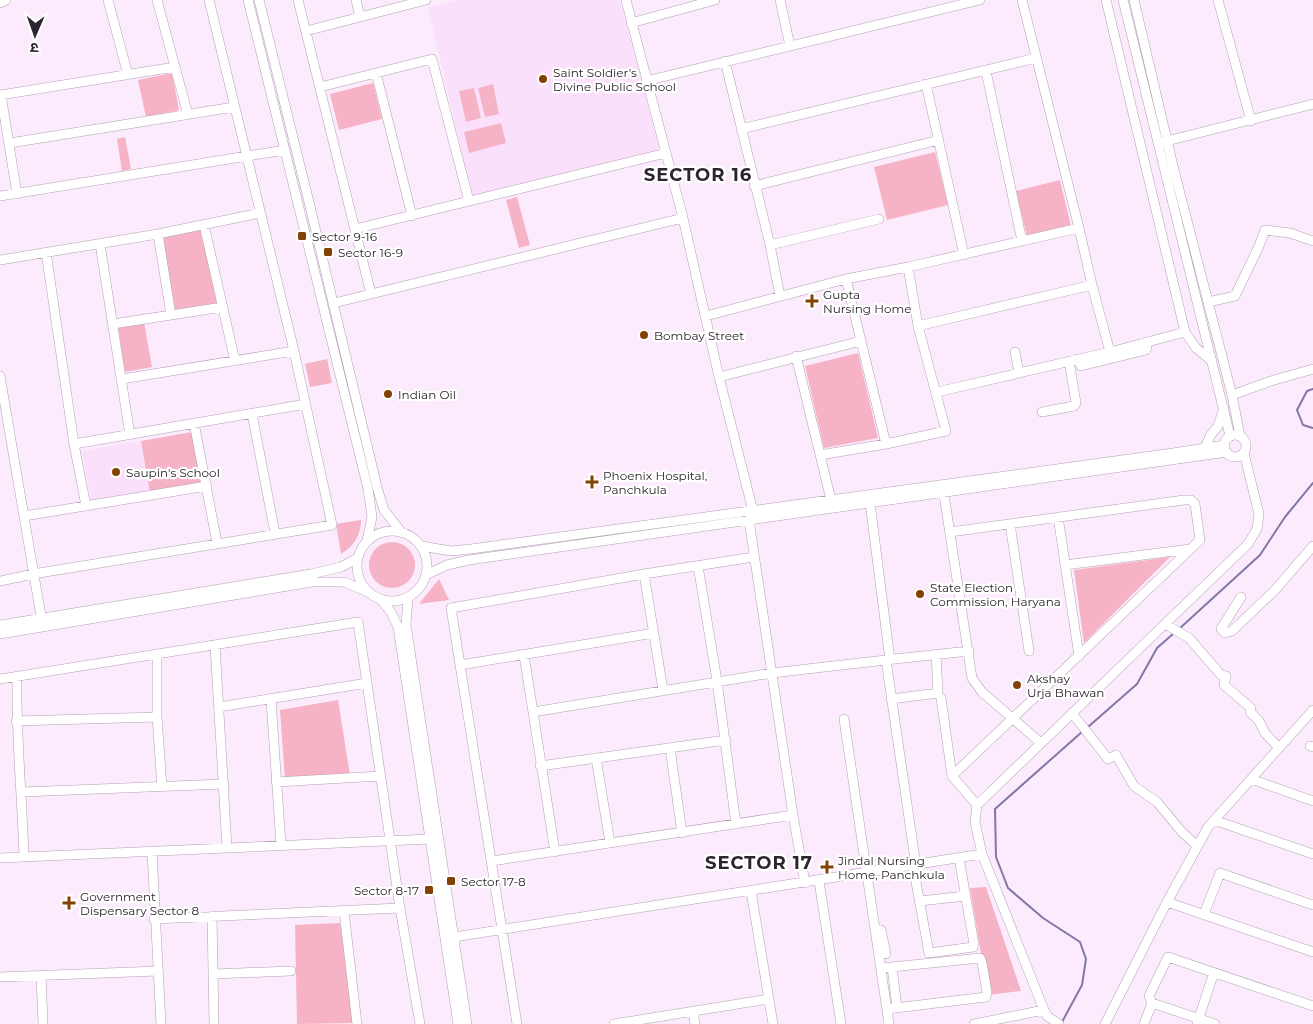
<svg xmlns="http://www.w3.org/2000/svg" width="1313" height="1024" font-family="Montserrat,'Noto Sans Devanagari',sans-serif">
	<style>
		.built { fill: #fbe0fc }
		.green { fill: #f6b3c5 }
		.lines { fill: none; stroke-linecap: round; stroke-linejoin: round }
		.stream { stroke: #7e78a4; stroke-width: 2 }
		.minor-casing { stroke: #b39fb4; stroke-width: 10 }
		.minor { stroke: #fff; stroke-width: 9 }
		.poi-dot { fill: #814204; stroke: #fff; stroke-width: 2 }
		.labels { text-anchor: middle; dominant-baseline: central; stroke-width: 4.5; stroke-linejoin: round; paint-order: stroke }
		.poi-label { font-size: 12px; fill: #2d252d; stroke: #fff; text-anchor: start }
		.district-label { font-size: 18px; font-weight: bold; letter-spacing: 1px; fill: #2d252d; stroke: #fff }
	</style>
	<rect width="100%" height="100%" fill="#fcebfd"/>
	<!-- built -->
	<path class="built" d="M459,0h161l40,151 -188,46 -44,-190z
		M141,441l9,52 -58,11 -10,-53z"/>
	<!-- green -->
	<path class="green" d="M172,73l7,37 -33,7 -8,-37z
		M373,83l9,36 -43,11 -9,-36z
		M493,84l6,30 -14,3 -7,-29z
		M474,88l7,30 -15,4 -7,-31z
		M501,123l5,20 -37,10 -5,-21z
		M125,137l6,32 -9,2 -5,-32z
		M935,152l13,53 -61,15 -13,-53z
		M1060,180l11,46 -44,10 -11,-45z
		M517,197l13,48 -11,3 -13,-48z
		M202,230l15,73 -44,8 -12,-74z
		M144,322l8,45 -27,5 -7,-46z
		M858,353l20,85 -54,10 -19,-82z
		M327,359l5,24 -22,4 -5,-23z
		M192,432l9,53 -51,8 -9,-52z
		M361,520c0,15 -7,26 -20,34l-5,-30z
		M369 565a23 23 0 1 1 46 0a23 23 0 1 1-46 0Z
		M1170,557l-86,86 -10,-73z
		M439,579l10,21 -30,4z
		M338,700l12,75 -65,5 -5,-70z
		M986,887l35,104 -33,4 -18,-107z
		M340,923l14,100 -57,1 -2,-99z"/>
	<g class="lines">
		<!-- stream -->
		<path class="stream" d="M1313,389l-6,2 -10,19 6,15 10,3
			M1179,629l81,-74 25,-38 28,-34
			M1088,727l49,-43 20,-36 16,-14
			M1062,1022l20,-37 4,-26 -6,-17 -37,-24 -35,-30 -12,-31 -1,-48 88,-78"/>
		<defs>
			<path id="minor" d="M108,0l20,75
				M157,0l31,115
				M248,0l120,489 4,28 -5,24
				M259,0l50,202 68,285 7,23 18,23
				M298,0l73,294
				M356,0l4,17
				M626,0l57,218 36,159 34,134 -4,9 44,295 12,68
				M780,0l10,46
				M1022,0l57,228 13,57 18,67
				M1106,0l79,332 11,16 16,13
				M1123,0l107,436
				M1134,0l40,170 58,225 8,41
				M1218,0l33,121
				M0,3l6,-3
				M631,23l84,-23
				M306,31l120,-31
				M725,61l45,184 10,51
				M986,71l36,170
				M376,73l36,143
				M646,81l334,-81
				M926,84l38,171
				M320,87l112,-28 37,142
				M0,95l175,-28
				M1,95l16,99
				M741,129l295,-71
				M1163,142l150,-38
				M10,143l224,-36
				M754,186l185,-46
				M0,196l285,-46
				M204,225l31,136
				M355,229l311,-76
				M158,234l13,81
				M100,244l30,191
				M770,245l109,-26
				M46,252l28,192 12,62
				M0,260l158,-26 102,-21
				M846,279l40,165
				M1208,302l27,-6 24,-50 6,-16 25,3 23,8
				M334,303l349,-85
				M706,316l140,-37 62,-12 171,-39
				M113,324l110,-17
				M918,326l174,-41
				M1015,352l4,21
				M796,356l36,148
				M1077,359l4,7 65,-16 1,-3 -1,-5
				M0,376l42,246
				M719,377l142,-36
				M122,379l172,-28
				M937,392l173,-40 75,-20
				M1232,395l39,-14 42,-12
				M1042,412l32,-6 2,-3 -7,-42
				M252,414l23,119
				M194,423l23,120
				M1224 446a11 11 0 1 1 22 0a11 11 0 1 1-22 0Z
				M74,444l232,-40
				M1205,448l5,-12 8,-10 6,-18
				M820,455l66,-11 60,-13 -28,-105 -10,-59
				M943,488l29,190 10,14 59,51
				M870,503l20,157
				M24,516l183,-30
				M1058,517l21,139
				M1010,524l19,127
				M357 566a35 35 0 1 1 70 0a35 35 0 1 1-70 0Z
				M950,532l234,-32h7l4,4 5,36 -248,236 25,29
				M421,546l30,5 20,-2 702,-96 52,-8
				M1065,565l125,-16
				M698,566l19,115 19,143
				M644,574l19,116
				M426,575l21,-10 22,-5 758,-108
				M0,581l33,-7 299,-49 -38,-174 -85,-351
				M1241,597l-20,32 4,4 7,-2 43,-41 38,-44
				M408,598l-2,27 61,399
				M381,600l10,12 7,15 60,397
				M1165,624l24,14 32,37 5,1 -2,9 27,23 -1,4 9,9 6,12 14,15
				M0,625l311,-51 30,-7 17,-9
				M0,634l312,-52h32l24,10
				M215,645l12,203
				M157,654v63l5,70
				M524,655l31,197
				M460,665l194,-32
				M17,676c-1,61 5,121 7,181
				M0,679l358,-57 42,286 20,116
				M941,698l11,78
				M891,699l47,-6 -2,-38
				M271,700l10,145
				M219,707l148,-24
				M533,712l239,-39 114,-13
				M1072,713l36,46 8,-4 18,31 23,16 24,29 16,15
				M844,719l45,305
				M16,721l141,-4
				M1310,746l3,1
				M670,748l12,85
				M596,758l14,85
				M540,766l186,-26
				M1251,779l62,22
				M276,782l105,-6
				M22,792l202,-8
				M1214,820l99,34
				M152,851l9,173
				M0,858l430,-19
				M492,861l301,-46
				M913,866l16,87 44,-6 1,-3 -15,-86
				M916,866l-30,-206 83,-9
				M819,881l22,143
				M751,891l22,133
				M920,901l45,-5
				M1167,902l146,50
				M344,911l13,113
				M1204,914l16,-41 93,32
				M212,916l2,108
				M154,919l246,-11
				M875,929l6,1 5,24
				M454,937l528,-83
				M892,967l5,41
				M882,968l98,-10 2,5 5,29 -1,5 -99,12
				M214,974l77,-3
				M41,975l2,49
				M0,977l158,-6
				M1152,1003l63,21
				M693,1011l2,13
				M517,1024l-66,-416 193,-34 110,-17
				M614,1024l155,-25
				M974,1024l70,-14
				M1059,1024l-12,-8 -3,-6 -62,-156 -7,-32 2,-17 271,-261 9,-15 2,-15 -15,-61
				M1105,1024l62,-122 41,-75 105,-117
				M1144,1024l8,-21 -3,-7 19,-39 145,49
				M1197,1024l16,-49 -1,-3"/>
		</defs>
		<!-- minor casing -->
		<use href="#minor" class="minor-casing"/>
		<!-- minor -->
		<use href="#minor" class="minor"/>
	</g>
	<!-- markers -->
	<g class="poi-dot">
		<circle cx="543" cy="79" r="5"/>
		<rect x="297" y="231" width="10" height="10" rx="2.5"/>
		<rect x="323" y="247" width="10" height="10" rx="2.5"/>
		<path d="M809.5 293.5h5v5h5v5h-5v5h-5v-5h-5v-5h5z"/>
		<circle cx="644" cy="335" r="5"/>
		<circle cx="388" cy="394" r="5"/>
		<circle cx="116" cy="472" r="5"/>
		<path d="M589.5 474.5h5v5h5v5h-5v5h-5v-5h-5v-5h5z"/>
		<circle cx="920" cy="594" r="5"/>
		<circle cx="1017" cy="685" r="5"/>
		<path d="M824.5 859.5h5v5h5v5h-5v5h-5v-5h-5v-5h5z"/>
		<rect x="446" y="876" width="10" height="10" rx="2.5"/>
		<rect x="424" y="885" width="10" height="10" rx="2.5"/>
		<path d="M66.5 895.5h5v5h5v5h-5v5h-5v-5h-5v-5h5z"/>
	</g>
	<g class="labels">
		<!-- poi labels -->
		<g class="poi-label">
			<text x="553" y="72">Saint Soldier’s<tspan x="553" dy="14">Divine Public School</tspan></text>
			<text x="312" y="236">Sector 9-16</text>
			<text x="338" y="252">Sector 16-9</text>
			<text x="823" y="294">Gupta<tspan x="823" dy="14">Nursing Home</tspan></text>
			<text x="654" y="335">Bombay Street</text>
			<text x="398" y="394">Indian Oil</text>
			<text x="126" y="472">Saupin's School</text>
			<text x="603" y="475">Phoenix Hospital,<tspan x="603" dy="14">Panchkula</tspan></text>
			<text x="930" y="587">State Election<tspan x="930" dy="14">Commission, Haryana</tspan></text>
			<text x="1027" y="678">Akshay<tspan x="1027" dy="14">Urja Bhawan</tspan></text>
			<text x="838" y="860">Jindal Nursing<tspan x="838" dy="14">Home, Panchkula</tspan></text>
			<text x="461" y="881">Sector 17-8</text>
			<text x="419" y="890" text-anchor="end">Sector 8-17</text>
			<text x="80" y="896">Government<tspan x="80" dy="14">Dispensary Sector 8</tspan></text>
		</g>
		<!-- district labels -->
		<g class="district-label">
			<text x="698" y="175">SECTOR 16</text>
			<text x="759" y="863">SECTOR 17</text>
		</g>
	</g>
	<!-- north arrow -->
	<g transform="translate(35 35) rotate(182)" stroke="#ffffff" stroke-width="4" paint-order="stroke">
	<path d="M0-4L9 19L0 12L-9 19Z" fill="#2d252d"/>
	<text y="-8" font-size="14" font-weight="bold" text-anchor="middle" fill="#2d252d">उ</text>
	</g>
</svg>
